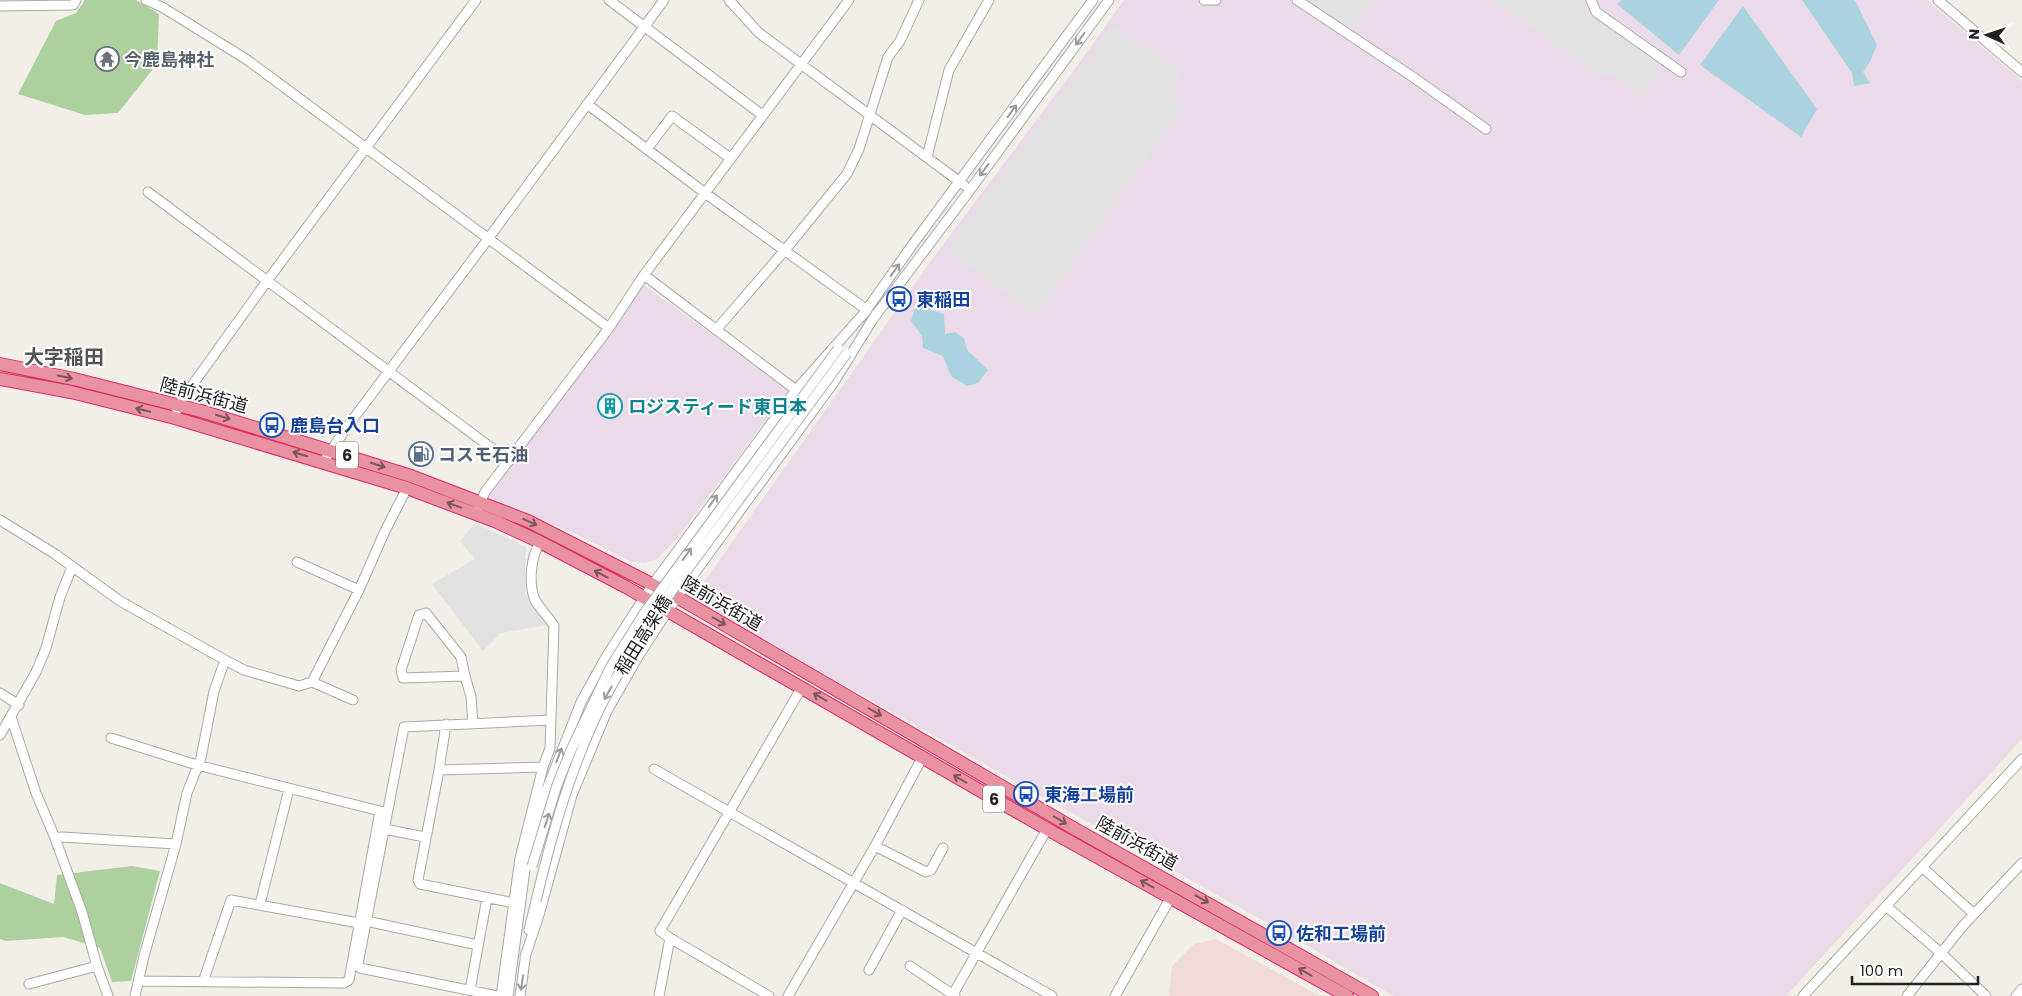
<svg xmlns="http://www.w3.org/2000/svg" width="2022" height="996" font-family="Poppins,'Noto Sans JP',sans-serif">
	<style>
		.commercial { fill: #f2dad9 }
		.industrial { fill: #ebdbe8 }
		.forest { fill: #add19e }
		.parking { fill: #e2e2e2 }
		.water { fill: #aad3df }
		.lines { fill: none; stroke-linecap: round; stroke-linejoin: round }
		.minor-casing { stroke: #a9a9a9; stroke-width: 11 }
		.highway-casing { stroke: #dc2a67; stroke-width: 14 }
		.minor { stroke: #fff; stroke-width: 9 }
		.highway { stroke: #e892a2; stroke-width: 12 }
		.minor-bridge-casing { stroke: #a9a9a9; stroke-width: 11; stroke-linecap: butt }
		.minor-bridge { stroke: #fff; stroke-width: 9 }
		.oneway { stroke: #9c9c9c }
		.oneway2 { stroke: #7b545c }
		.labels { text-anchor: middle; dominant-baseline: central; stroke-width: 4; stroke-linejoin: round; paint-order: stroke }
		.shield { fill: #fff; stroke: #646464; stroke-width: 1 }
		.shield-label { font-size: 16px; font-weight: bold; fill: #222 }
		.worship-label { font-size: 18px; font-weight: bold; fill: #5b616d; stroke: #fff; text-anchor: start }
		.transit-label { font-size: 18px; font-weight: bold; fill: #164399; stroke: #fff; text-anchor: start }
		.street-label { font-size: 18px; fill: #222; stroke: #fff }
		.culture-label { font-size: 18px; font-weight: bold; fill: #0d838f; stroke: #fff; text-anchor: start }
		.service-label { font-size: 18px; font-weight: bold; fill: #4e5e75; stroke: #fff; text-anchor: start }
		.quarter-label { font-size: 20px; font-weight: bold; fill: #555; stroke: #fff }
	</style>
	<rect width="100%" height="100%" fill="#f2efe9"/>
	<!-- commercial -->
	<path class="commercial" d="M1216,939l104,57h-151l3,-30 22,-22z"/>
	<!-- industrial -->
	<path class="industrial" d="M1124,0h803l95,81v658l-236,257h-393l-87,-51 -604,-340 -3,-16 234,-331 144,-192z
		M644,285l145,105 -112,148 -20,21 -12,4 -13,-1 -54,-27 -91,-38z"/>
	<!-- forest -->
	<path class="forest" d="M85,0h51l23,14 -2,50 -39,49 -33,2 -67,-21 38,-73 20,-8z
		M132,866l28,5 -29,110 -19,1 -12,-34 -37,-11 -57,4 -6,-2v-56l54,21 3,-29z"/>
	<!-- parking -->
	<path class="parking" d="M1308,0h67l-17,23 -15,1z
		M1493,0h89l11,19 70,47 -20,31 -28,-21h-14z
		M1113,26l69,46 -13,23 15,10 -148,210 -89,-65z
		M475,523l51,24 -1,47 23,31 -47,8 -18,18 -51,-67 43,-25 -15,-18z"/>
	<!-- water -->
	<path class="water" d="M1622,0h97l-40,55 -62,-51z
		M1802,0h52l3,4 20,41 -7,17 -7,10 7,11 -16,3 -2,-13z
		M1743,6l74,103 -16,28 -101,-72z
		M923,302l9,8 12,4 1,20 10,-2 9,6 3,12 21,20 -10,13 -11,3 -16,-10 -8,-20 -20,-8 -1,-12 -11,-15 3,-11z"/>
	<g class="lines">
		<defs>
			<path id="minor" d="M146,0l16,7 84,52 363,269
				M609,0l153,115
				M729,0l30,33 205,152
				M1204,0h12
				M1297,0l116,77 73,52
				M1591,0l5,12 85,60
				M1938,0l84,72
				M0,6l73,-1 3,-5
				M587,104l118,89 162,117
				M647,149l25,-33 58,42
				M927,157l22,-87 40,-70
				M148,192l361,269
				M644,275l152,115
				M863,315l50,-71 180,-244
				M873,319l97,-129 139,-190
				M716,330l69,-80 62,-76 12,-25 29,-92 12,-16 19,-41
				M177,410l1,-5 89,-124 209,-281
				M324,461l23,-34 141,-188 176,-239
				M479,506l6,-14 124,-164 35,-53 205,-275
				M0,520l55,34 65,47 105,59 19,10 55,16 13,-4 47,-92 26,-59 22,-43
				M297,562l62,28
				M465,676l-4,-19 -35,-44 -7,2 -18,55 2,8 62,-2 6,21 2,26
				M312,682l41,18
				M0,693l19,12
				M11,717l25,76 19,45 27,74 15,54 11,30
				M0,735l36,-63 10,-24 14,-51 12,-30
				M111,738l86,27 187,47
				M654,769l398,227
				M439,770l7,-46
				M384,829l41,8
				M55,838l7,-1 114,7
				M875,846l51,26 5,-2 12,-22
				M1922,867l52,47
				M260,904l29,-115
				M519,904l-99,-20 -2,-4 21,-110 104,-3
				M1886,906l55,47 45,43
				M366,921l112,24
				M529,930l7,-29
				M670,938l-10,-7 142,-244
				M525,957l14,-42 33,-120 35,-84 32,-56 38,-58 157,-215 42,-68
				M910,966l45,30
				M869,970l33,-60
				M139,981l205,2 5,-3 31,-169
				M204,982l1,-6 26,-76 128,23
				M29,984l68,-18
				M470,990l17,-92
				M135,996l9,-40 32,-112 11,-51 14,-35 13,-67 11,-31
				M497,996l-137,-28 -2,-4 46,-237 147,-7
				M501,996l19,-138 23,-91 7,-19 4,-122c-5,-9 -14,-17 -19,-26 -7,-17 -4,-43 5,-58
				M508,996l18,-134 12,-50 43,-110 25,-45 47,-73 143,-194 71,-80
				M520,996l6,-43
				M659,996l11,-58 99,58
				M788,996l87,-150 47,-88
				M952,996l95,-167
				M1115,996l56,-99
				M1803,996l219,-237
				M1907,996l55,-69 60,-64
				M2016,996l6,-7"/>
			<path id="highway" d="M0,364l74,15 127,32 210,65 117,45 149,76 398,232 297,167
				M0,379l71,13 104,26 232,70 90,34 43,20 86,45 421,242 300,167"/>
		</defs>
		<!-- minor casing -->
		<use href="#minor" class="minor-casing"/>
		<!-- highway casing -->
		<use href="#highway" class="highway-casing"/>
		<!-- minor -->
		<use href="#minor" class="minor"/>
		<!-- highway -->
		<use href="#highway" class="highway"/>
		<defs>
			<path id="minor-bridge" d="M532,866l25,-81 14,-35 39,-82 35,-56 193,-263
				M536,901c16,-68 36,-138 68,-201 32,-62 73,-117 115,-173 43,-58 86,-116 128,-174"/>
		</defs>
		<!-- minor-bridge casing -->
		<use href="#minor-bridge" class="minor-bridge-casing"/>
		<!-- minor-bridge -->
		<use href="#minor-bridge" class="minor-bridge"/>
	</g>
	<!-- one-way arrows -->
	<defs><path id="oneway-shaft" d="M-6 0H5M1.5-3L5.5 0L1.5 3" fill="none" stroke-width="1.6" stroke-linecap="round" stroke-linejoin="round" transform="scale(1.25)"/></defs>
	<g class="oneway">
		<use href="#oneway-shaft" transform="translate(1080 39) rotate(126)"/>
		<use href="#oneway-shaft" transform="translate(1012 111) rotate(-54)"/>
		<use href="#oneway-shaft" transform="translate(984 170) rotate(126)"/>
		<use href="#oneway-shaft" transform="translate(895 270) rotate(-55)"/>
		<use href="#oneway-shaft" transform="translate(713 501) rotate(-54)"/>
		<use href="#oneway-shaft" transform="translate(687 554) rotate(-54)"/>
		<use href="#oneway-shaft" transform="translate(608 693) rotate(119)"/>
		<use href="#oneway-shaft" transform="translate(559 755) rotate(-70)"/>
		<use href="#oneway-shaft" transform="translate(547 820) rotate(-72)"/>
		<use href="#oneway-shaft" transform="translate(522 983) rotate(98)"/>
	</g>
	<g class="oneway2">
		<use href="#oneway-shaft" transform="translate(65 377) rotate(12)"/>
		<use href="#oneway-shaft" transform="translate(143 410) rotate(-166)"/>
		<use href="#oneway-shaft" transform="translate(223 417) rotate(17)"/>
		<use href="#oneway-shaft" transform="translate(300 454) rotate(-163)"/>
		<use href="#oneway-shaft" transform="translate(378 465) rotate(18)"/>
		<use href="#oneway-shaft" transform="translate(454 505) rotate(-160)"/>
		<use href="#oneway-shaft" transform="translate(530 522) rotate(24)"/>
		<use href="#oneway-shaft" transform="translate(601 574) rotate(-152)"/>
		<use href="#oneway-shaft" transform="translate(719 621) rotate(30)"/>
		<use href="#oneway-shaft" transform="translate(820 697) rotate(-150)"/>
		<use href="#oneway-shaft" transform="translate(875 712) rotate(30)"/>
		<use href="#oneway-shaft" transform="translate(960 779) rotate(-150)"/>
		<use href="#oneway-shaft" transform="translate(1060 820) rotate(30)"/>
		<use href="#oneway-shaft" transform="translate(1147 884) rotate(-151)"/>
		<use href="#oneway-shaft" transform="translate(1202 899) rotate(29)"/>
		<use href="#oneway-shaft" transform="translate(1305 972) rotate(-150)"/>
	</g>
	<!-- icons -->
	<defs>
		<symbol id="temple-ring" viewBox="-11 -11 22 22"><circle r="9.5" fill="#fff" stroke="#6b7280" stroke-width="1.5"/><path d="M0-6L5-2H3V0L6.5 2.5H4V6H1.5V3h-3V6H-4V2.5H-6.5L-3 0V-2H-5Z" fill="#6b7280"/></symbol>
		<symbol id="bus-ring" viewBox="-11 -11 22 22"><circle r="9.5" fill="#fff" stroke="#1a4fb4" stroke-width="1.5"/><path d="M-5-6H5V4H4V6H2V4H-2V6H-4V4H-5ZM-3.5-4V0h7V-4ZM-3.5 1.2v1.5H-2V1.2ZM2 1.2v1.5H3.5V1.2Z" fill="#1a4fb4"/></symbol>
		<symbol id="building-ring" viewBox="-11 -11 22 22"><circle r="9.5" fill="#fff" stroke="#0f9aa8" stroke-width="1.5"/><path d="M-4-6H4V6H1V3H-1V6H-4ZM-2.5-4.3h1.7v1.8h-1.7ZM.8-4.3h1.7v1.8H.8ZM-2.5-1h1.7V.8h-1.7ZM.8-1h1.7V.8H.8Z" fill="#0f9aa8"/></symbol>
		<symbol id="fuel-ring" viewBox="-11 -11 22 22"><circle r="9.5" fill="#fff" stroke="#5c6f8a" stroke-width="1.5"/><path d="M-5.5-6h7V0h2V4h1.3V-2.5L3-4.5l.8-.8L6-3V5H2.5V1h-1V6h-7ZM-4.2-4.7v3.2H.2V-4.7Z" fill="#5c6f8a"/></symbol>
	</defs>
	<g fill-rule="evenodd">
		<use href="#temple-ring" x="93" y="45" width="28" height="28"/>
		<use href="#bus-ring" x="885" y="285" width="28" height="28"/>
		<use href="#building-ring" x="596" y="392" width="28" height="28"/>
		<use href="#bus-ring" x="258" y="411" width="28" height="28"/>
		<use href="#fuel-ring" x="407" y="440" width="28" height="28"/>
		<use href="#bus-ring" x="1012" y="780" width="28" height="28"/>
		<use href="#bus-ring" x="1265" y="919" width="28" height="28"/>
	</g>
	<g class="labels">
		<!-- shield labels -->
		<g class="shield">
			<rect x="336" y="441.5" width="22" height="27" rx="4"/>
			<rect x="983" y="785.5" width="22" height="27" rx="4"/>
		</g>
		<g class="shield-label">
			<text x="347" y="455">6</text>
			<text x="994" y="799">6</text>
		</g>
		<!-- worship labels -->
		<g class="worship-label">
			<text x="124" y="59">今鹿島神社</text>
		</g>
		<!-- transit labels -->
		<g class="transit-label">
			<text x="916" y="299">東稲田</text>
			<text x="290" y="425">鹿島台入口</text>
			<text x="1044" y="794">東海工場前</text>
			<text x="1296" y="933">佐和工場前</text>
		</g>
		<!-- street labels -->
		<g class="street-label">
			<text transform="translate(204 395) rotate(15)">陸前浜街道</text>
			<text transform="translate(722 603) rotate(30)">陸前浜街道</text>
			<text transform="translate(643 635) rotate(-58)">稲田高架橋</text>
			<text transform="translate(1137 843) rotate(29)">陸前浜街道</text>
		</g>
		<!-- culture labels -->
		<g class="culture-label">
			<text x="628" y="406">ロジスティード東日本</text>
		</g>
		<!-- service labels -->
		<g class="service-label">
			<text x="438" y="454">コスモ石油</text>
		</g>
		<!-- quarter labels -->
		<g class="quarter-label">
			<text x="64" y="357">大字稲田</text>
		</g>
	</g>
	<!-- north arrow -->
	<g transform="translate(1987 35) rotate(273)" stroke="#ffffff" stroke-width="4" paint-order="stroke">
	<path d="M0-4L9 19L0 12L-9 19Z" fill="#222222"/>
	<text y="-8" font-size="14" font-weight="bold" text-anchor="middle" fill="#222222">N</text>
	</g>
	<!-- scale -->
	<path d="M1852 976v8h126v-8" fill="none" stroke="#222222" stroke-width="2.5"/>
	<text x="1860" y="976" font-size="15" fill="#222222" stroke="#ffffff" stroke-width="4" paint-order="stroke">100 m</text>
</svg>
